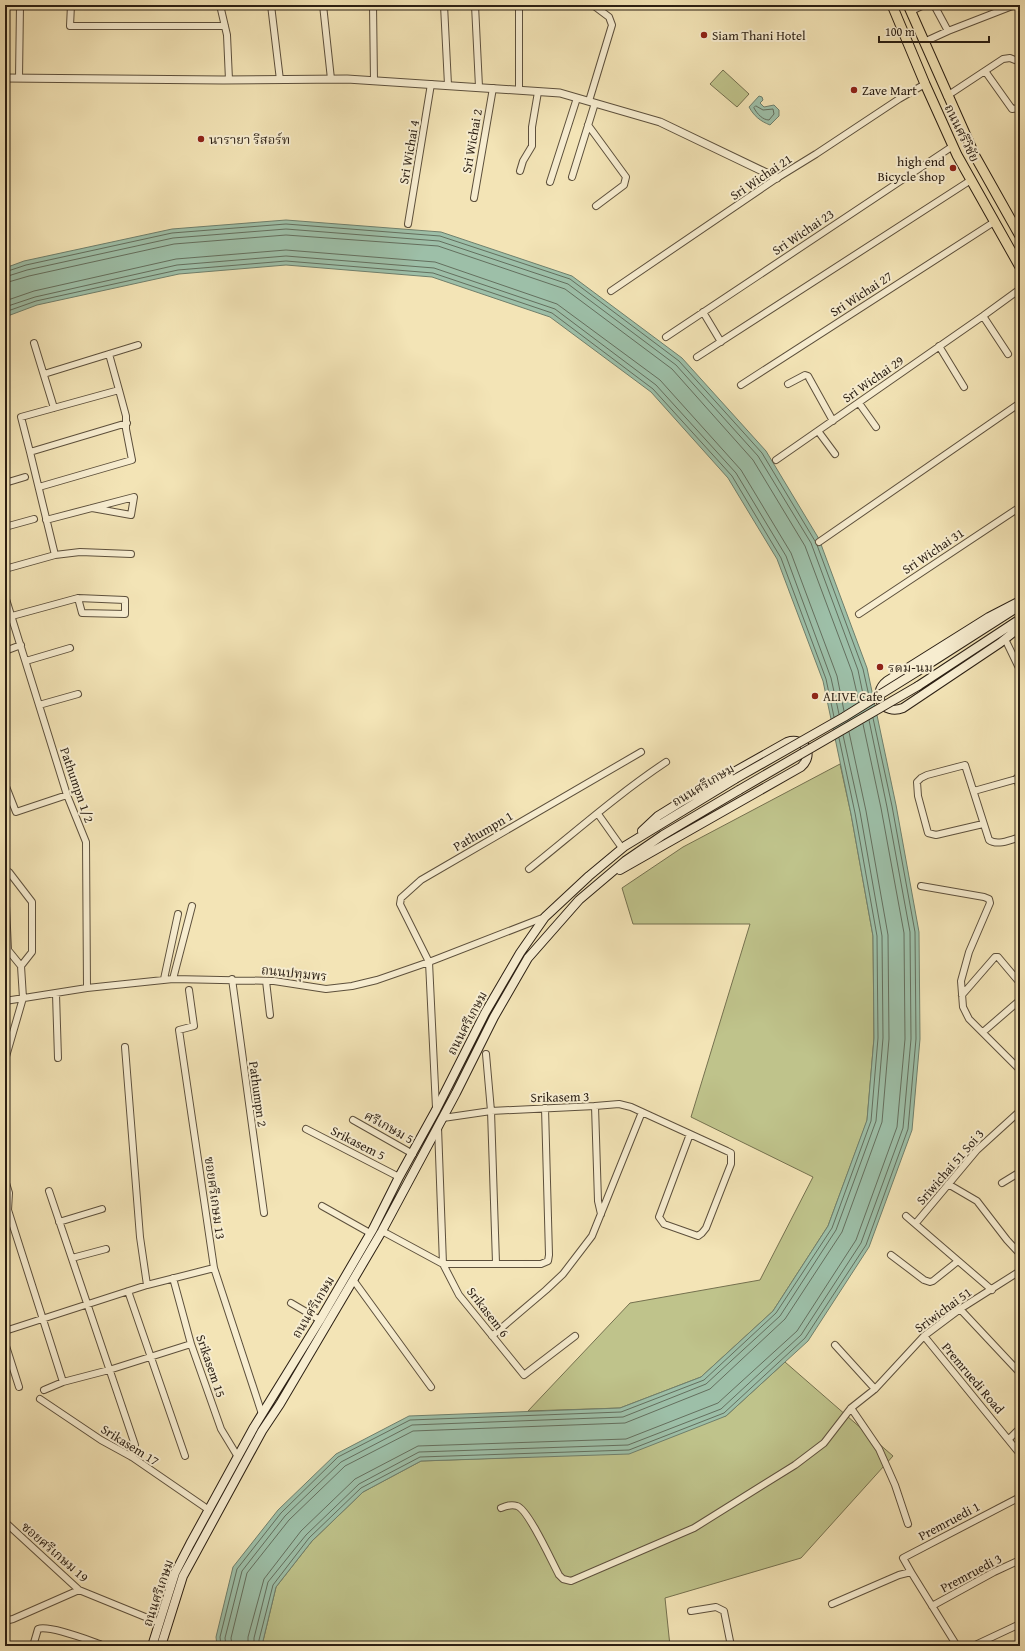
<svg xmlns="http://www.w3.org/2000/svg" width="1025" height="1651" font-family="'Gentium Book Plus','Noto Serif Thai',serif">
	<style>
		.green { fill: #bfc38b; stroke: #75714f }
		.water { fill: #9dbfa8; stroke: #6f7f6c }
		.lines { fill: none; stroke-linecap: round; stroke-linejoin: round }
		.shore { stroke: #646f5e; stroke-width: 1 }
		.minor-casing { stroke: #5d503c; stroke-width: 8 }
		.tertiary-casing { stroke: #5d503c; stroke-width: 9 }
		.secondary-casing { stroke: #2b1f13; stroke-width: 10 }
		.primary-casing { stroke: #2b1f13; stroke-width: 11 }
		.minor { stroke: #f7edd0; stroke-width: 6 }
		.tertiary { stroke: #f7edd0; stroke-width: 7 }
		.secondary { stroke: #f7edd0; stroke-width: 8 }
		.primary { stroke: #f3e4b6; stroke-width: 9 }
		.secondary-bridge-casing { stroke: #2b1f13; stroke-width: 10; stroke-linecap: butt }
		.secondary-bridge { stroke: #f7edd0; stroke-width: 8 }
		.poi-dot { fill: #8f2418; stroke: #f7edd0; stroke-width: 1.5 }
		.labels { text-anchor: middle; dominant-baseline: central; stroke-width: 4; stroke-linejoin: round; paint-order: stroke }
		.poi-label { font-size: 13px; fill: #2b1f13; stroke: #f7edd0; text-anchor: start }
		.street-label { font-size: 13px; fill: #2b1f13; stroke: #f7edd0 }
	</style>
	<rect width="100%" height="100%" fill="#f3e4b6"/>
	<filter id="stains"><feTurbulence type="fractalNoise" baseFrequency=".005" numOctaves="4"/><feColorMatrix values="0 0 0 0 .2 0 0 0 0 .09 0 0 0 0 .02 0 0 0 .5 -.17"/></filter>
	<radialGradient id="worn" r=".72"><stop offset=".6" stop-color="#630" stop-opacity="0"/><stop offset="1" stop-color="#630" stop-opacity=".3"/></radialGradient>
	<!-- green -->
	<path class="green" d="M723,70l26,24 -12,13 -27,-23z
		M840,764l11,50 22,122 1,102 -7,83 -39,105 -55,85 -72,66 -81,31 -92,3 102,-108 130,-23 53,-103 -122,-60 59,-193h-117l-11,-36 61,-41z
		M785,1362l108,94 -92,102 -136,40 5,48h-407v-5l13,-54 36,-46 51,-49 58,-31 108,-4 197,-41z"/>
	<!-- water -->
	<path class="water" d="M759,96l3,1 1,3 -3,3 4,4 10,-2 5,5v6l-9,9c-10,-4 -16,-9 -21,-18z
		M286,220l155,12 131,44 110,82 84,93 53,88 48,129 29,137 23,127 1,107 -8,91 -43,117 -61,94 -82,75 -97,38 -208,7 -58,31 -51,49 -36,46 -13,54v5h-46l-1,-9 17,-70 45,-57 58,-56 73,-38 211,-8 81,-31 72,-66 55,-85 39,-106 7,-82 -1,-102 -22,-122 -28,-133 -46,-122 -49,-81 -77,-86 -101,-75 -118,-40 -146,-12 -107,9 -142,31 -32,12v-49l19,-7 148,-32z"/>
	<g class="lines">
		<!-- shore -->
		<path class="shore" d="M756,106l7,4 10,-1 1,5 -5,6c-6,0 -12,-6 -15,-12z
			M5,272l21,-7 146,-32 114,-9 154,12 130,43 109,82 83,92 53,88
			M5,277l22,-7 146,-32 113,-9 153,12 129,43 108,81 82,91 53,87 47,127 6,29
			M5,283l24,-7 145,-32 112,-9 152,11 127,43 107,80 81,91 52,86 47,126 7,30
			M5,301l29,-10 142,-32 110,-9 149,12 122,42 103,76 81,90 50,83 46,123 7,35
			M5,307l30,-10 142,-32 109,-9 148,12 121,41 101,76 80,88 50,83 45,122 8,36
			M5,312l31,-11 142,-31 108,-9 147,12 119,40 101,76 79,87 49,82 45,121 8,38
			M817,545l46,124 6,27
			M221,1646l-1,-9 17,-68 44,-56 57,-56 72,-37 211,-8 83,-32 72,-67 56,-85 39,-107 7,-83 -1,-102 -22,-123 -16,-75
			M226,1646l-1,-8 17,-67 43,-55 56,-54 71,-37 211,-8 83,-33 74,-68 56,-86 40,-109 7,-83 -1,-102 -22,-124 -17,-77
			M232,1646l-1,-8 16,-65 42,-53 56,-54 68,-35 212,-8 85,-34 75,-70 57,-87 40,-110 7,-83 -1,-104 -22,-124 -17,-79
			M248,1646v-9l16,-58 37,-48 54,-52 63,-33 208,-7 92,-36 79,-72 59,-91 41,-113 8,-88 -1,-106 -23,-125 -18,-84
			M254,1646v-8l14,-56 38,-47 53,-51 60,-32 209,-7 93,-36 80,-74 60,-92 42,-115 8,-89 -1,-107 -23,-125 -18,-87
			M259,1646v-6l14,-55 36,-47 52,-50 59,-31 209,-7 95,-37 81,-75 61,-93 42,-116 8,-90 -1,-107 -23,-126 -19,-88"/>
		<defs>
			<path id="minor" d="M71,5l-1,21h155
				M220,5l7,30 2,45
				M271,5l9,75
				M323,5l8,74
				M373,5l1,76
				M444,5l4,80
				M475,5l4,82
				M519,5v85
				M934,5l14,26
				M911,11l13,-6
				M924,42l24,-11 67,-26
				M985,71l27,38 8,-1
				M19,78l1,-73
				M947,96l56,-37 7,-1 10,4
				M589,101l23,-76 -3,-8 -16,-12
				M588,125l38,52 -2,8 -28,21
				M520,171l3,-10 9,-15v-19l6,-35
				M572,177l23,-74
				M550,182l27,-84
				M474,198l19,-110
				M408,224l23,-140
				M611,291l166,-113 39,-24 83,-55 26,-15
				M703,312l18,30
				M983,316l25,38
				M666,337l287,-191
				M34,343l20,65
				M939,346l25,41
				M109,354l10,36
				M697,357l274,-177
				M44,374l94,-29
				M788,384l17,-9 3,1 25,45
				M741,385l253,-163
				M859,403l17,24
				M818,431l17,23
				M30,452l97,-29
				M776,460l207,-144 37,-27
				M5,483l20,-6
				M39,487l93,-27 -6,-31v-13l-7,-26 -98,27 9,35 25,103
				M46,520l88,-23 -3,18 -39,-7
				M5,527l29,-8
				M819,542l201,-139
				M5,569l50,-14 25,-3 51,2
				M5,596l62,199 19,47 1,146
				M859,614l161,-107
				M12,616l66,-18 47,2v14l-43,-1 -4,-15
				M1005,639l15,31
				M5,651l16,-6
				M26,661l44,-13
				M39,705l39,-11
				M1017,778l3,12
				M5,784l11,28 51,-17
				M974,791l46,-13
				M598,814l24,34
				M983,824l-47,11 -8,-2 -10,-37 -1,-14 4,-4 6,-3 38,-10 24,75c8,6 22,0 31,-3
				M529,869c45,-36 89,-75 137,-107
				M5,872h4l23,30v50l-11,14
				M5,884l3,66 13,16 2,32 -18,62
				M921,886l63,11 5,2 1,4 -21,49 -8,29 2,26 6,12 51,51
				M164,979l14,-65
				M173,979l19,-73
				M232,979l32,234
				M266,981l4,34
				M189,990l5,36 -15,4 35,238 48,146
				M56,994l2,64
				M962,995l33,-38h3l22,26
				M5,1001l82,-13 86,-9 101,2 52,8 26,-3 25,-6 52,-18 116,-45
				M983,1032l37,-32
				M125,1047l15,190 7,48
				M486,1054l5,57 5,152
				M595,1106l24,-2 12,3 96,44 4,2v11l-25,64 -4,5 -4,3 -34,-12 -5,-7 31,-83
				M436,1108l-7,-146 -29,-58 1,-6 20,-18 220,-128
				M443,1118l48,-7 104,-5 3,95 3,13
				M353,1120l60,34
				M438,1127l5,137h98l7,-3 1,-6 -4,-147
				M306,1129l93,48
				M5,1180l4,13 -1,17 55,172
				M1002,1183l18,-11
				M948,1184l29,17 30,39 13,14
				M49,1191l86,254 -3,12
				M322,1206l48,27
				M906,1216l86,74
				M59,1222l43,-13
				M916,1223l61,-73 43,-39
				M382,1231l61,33 16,31 65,80 51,-39
				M891,1255l33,25 6,2 3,-1 25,-20
				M72,1258l34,-9
				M173,1278l18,66 30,85 17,28
				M354,1281l77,106
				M128,1291l57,165
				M291,1303l29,17
				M960,1309l60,64
				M5,1331l142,-46 67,-17
				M492,1336l54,-46 17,-16 29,-38 50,-124
				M924,1336l96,118
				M5,1343l14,44
				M835,1345l40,44
				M44,1390l19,-8 46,-12 82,-26
				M40,1399l61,41 31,17 77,53
				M851,1408l28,41 16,36 13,39
				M1009,1439l11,-11
				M501,1508c5,-2 10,-4 16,-2 11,3 35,56 42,69l4,4 8,2 123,-53 101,-63 29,-22 27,-35 24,-19 49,-53 36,-27 60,-38
				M5,1522l74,68 81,33
				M911,1572l-8,-14 117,-61
				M832,1604l67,-29 12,-3 46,74
				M932,1606l62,-34 26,-12
				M691,1611l25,-4 8,4 7,35
				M5,1621l8,-2 66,-29
				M33,1646l5,-17c11,-4 50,11 62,15l2,2
				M973,1646l47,-22"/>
			<path id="tertiary" d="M5,78l218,2 124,-1 213,14 100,29 117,56"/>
			<path id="secondary" d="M1020,601l-31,16 -102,64c-17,13 -4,35 16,27l97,-65 20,-16
				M918,671l100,-64
				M918,686l102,-67
				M620,870l181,-103c14,-12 4,-31 -14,-25l-108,61 -21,13 -16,15
				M152,1646l23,-73 15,-29 64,-117 66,-107 53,-91 26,-52 37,-67 49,-97 35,-60 25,-36 44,-41 36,-30 110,-67
				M161,1646l22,-70 79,-145 18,-27 102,-173 74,-138 38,-76 34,-59 51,-58 46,-39 38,-26 76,-45"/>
			<path id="primary" d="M892,5l33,79 32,71 63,112
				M908,5l67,151 45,80"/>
		</defs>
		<!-- minor casing -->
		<use href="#minor" class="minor-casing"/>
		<!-- tertiary casing -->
		<use href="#tertiary" class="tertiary-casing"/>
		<!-- secondary casing -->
		<use href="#secondary" class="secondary-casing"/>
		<!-- primary casing -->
		<use href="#primary" class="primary-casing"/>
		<!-- minor -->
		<use href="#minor" class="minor"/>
		<!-- tertiary -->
		<use href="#tertiary" class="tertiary"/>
		<!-- secondary -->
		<use href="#secondary" class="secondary"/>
		<!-- primary -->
		<use href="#primary" class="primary"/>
		<defs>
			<path id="secondary-bridge" d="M735,779l109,-62 74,-46
				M739,790l179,-104"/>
		</defs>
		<!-- secondary-bridge casing -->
		<use href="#secondary-bridge" class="secondary-bridge-casing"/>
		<!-- secondary-bridge -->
		<use href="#secondary-bridge" class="secondary-bridge"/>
	</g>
	<!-- markers -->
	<g class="poi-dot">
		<circle cx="704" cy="35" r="4"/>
		<circle cx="854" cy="90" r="4"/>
		<circle cx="201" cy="139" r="4"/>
		<circle cx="953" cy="168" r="4"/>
		<circle cx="880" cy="667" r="4"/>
		<circle cx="815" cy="696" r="4"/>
	</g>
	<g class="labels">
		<!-- poi labels -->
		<g class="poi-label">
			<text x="712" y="35">Siam Thani Hotel</text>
			<text x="862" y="90">Zave Mart</text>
			<text x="209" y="139">นารายา รีสอร์ท</text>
			<text x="945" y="161" text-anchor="end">high end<tspan x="945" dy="15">Bicycle shop</tspan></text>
			<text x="888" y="667">รดม-นม</text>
			<text x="823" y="696">ALIVE Cafe</text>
		</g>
		<!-- street labels -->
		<g class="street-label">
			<text transform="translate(962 133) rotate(64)">ถนนศรีวิชัย</text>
			<text transform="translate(472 141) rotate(-80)">Sri Wichai 2</text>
			<text transform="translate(409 152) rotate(-80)">Sri Wichai 4</text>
			<text transform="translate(761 177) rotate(-34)">Sri Wichai 21</text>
			<text transform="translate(803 232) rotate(-34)">Sri Wichai 23</text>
			<text transform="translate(861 294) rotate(-33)">Sri Wichai 27</text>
			<text transform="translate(873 379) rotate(-35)">Sri Wichai 29</text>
			<text transform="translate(933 551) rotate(-34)">Sri Wichai 31</text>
			<text transform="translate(77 785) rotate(71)">Pathumpn 1/2</text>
			<text transform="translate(703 785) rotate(-31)">ถนนศรีเกษม</text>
			<text transform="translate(483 831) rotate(-30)">Pathumpn 1</text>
			<text transform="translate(294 973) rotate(6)">ถนนปทุมพร</text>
			<text transform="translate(467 1023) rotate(-62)">ถนนศรีเกษม</text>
			<text transform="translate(258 1094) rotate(82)">Pathumpn 2</text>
			<text transform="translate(560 1097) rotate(-1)">Srikasem 3</text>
			<text transform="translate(389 1127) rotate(29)">ศรีเกษม 5</text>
			<text transform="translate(358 1143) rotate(27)">Srikasem 5</text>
			<text transform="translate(950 1167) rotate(-49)">Sriwichai 51 Soi 3</text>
			<text transform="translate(215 1198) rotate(82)">ซอยศรีเกษม 13</text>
			<text transform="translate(313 1307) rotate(-59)">ถนนศรีเกษม</text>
			<text transform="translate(943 1310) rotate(-36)">Sriwichai 51</text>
			<text transform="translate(488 1312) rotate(52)">Srikasem 6</text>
			<text transform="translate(211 1366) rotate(71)">Srikasem 15</text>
			<text transform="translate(973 1378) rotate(50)">Premruedi Road</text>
			<text transform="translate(130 1445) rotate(32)">Srikasem 17</text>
			<text transform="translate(949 1521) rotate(-28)">Premruedi 1</text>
			<text transform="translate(55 1552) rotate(41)">ซอยศรีเกษม 19</text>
			<text transform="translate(971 1573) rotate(-28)">Premruedi 3</text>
			<text transform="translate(158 1593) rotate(-71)">ถนนศรีเกษม</text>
		</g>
	</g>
	<!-- margin -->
	<rect width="1025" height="1651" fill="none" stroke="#f3e4b6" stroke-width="20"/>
	<rect x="6" y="6" width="1013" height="1639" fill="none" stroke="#2b1f13" stroke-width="2"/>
	<rect x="10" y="10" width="1005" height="1631" fill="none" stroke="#2b1f13"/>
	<!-- scale -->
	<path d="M879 36v6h110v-6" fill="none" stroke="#2b1f13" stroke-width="2"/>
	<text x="885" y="36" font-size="12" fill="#2b1f13" stroke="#f7edd0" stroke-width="3" paint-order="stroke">100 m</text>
	<rect width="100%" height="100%" filter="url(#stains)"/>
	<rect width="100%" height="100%" fill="url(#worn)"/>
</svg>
